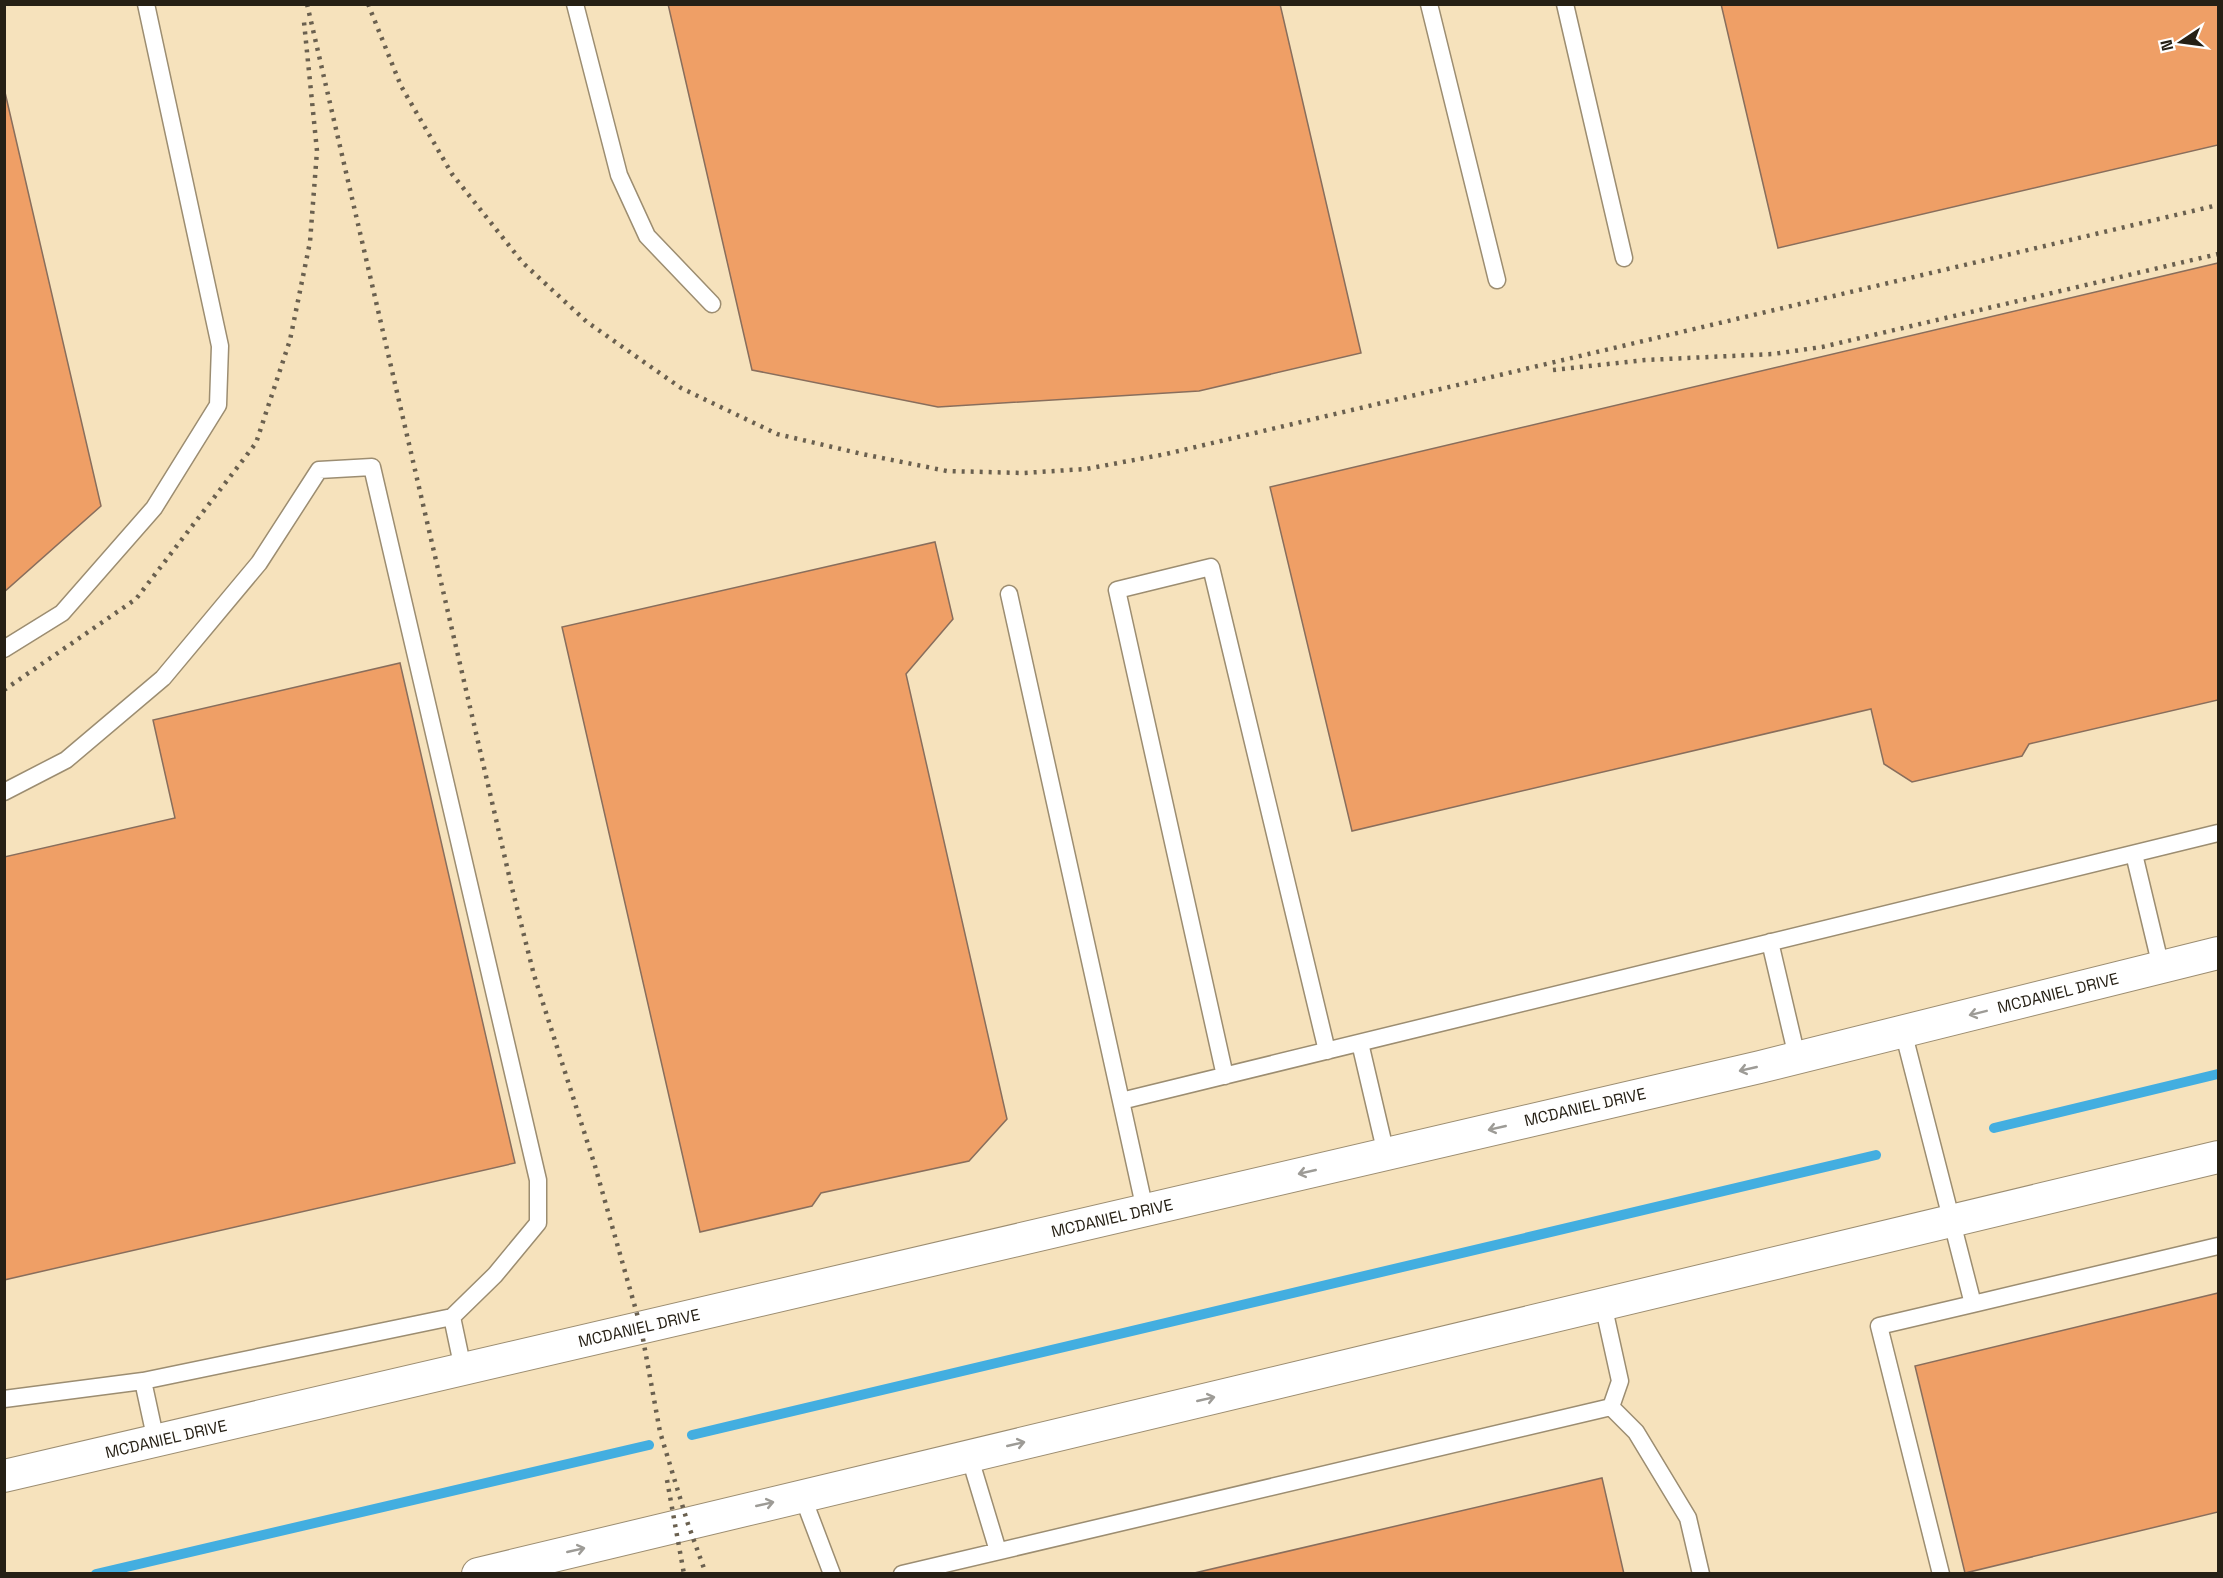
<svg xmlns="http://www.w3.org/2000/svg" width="2223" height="1578" font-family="'Space Grotesk',sans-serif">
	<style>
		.built { fill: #f6e2bc }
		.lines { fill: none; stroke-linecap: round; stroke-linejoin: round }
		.stream { stroke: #43aee0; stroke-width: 10 }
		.building { fill: #ef9f66; stroke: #896e5c; stroke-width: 1.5 }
		.service-casing { stroke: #9c8d71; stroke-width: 19 }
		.minor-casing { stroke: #9c8d71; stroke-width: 34 }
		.service { stroke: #fff; stroke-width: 16 }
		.minor { stroke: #fff; stroke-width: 32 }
		.rail { stroke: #6a604f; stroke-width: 4.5; stroke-dasharray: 3 6; stroke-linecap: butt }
		.oneway { stroke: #9d9b96 }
		.labels { text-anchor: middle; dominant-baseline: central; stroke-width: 6; stroke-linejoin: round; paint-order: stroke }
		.street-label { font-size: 16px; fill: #262015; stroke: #fff }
	</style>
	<rect width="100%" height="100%" fill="#ffeed0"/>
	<!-- built -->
	<path class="built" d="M5,5h2213v1568h-2213z"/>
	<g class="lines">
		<!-- stream -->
		<path class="stream" d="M1994,1128l224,-54
			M692,1435l1184,-280
			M96,1574l553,-129"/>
	</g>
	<!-- building -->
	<path class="building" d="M668,4h612l81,349 -162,38 -261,16 -186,-37z
		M1721,4h497v141l-440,103z
		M4,88l97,418 -97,86z
		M2218,263v437l-189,44 -7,12 -110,26 -28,-18 -13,-55 -519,122 -82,-344z
		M935,542l18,77 -47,55 101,445 -38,42 -148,32 -9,13 -112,26 -138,-605z
		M400,663l115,500 -511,117v-423l171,-39 -22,-98z
		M2218,1293v219l-253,61 -50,-207z
		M1602,1478l22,96h-434z"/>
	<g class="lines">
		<defs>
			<path id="service" d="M575,4l44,171 28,61 65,68
				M1429,4l68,276
				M1565,4l59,254
				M1009,594l112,507
				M4,649l58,-36 92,-105 64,-103 2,-59 -74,-342
				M4,792l62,-32 97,-82 96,-115 60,-93 53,-3 166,713v43l-43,52 -43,42 11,52
				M2134,854l27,113
				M1770,942l27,115
				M1903,1031l70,273 -94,22 62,248
				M1360,1043l26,111
				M1225,1076l-108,-486 94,-23 116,484
				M1145,1210l-24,-109 1097,-268
				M1973,1304l245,-58
				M143,1381l309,-64
				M4,1399l139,-18 13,60
				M1611,1407l25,25 52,86 13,56
				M969,1455l29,96
				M802,1495l30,79
				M902,1574l709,-167 9,-26 -17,-77"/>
			<path id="minor" d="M4,1476l1756,-409 458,-114
				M478,1574l1740,-417"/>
		</defs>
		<!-- service casing -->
		<use href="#service" class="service-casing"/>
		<!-- minor casing -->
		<use href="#minor" class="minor-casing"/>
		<!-- service -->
		<use href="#service" class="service"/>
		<!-- minor -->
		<use href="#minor" class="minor"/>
		<!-- rail -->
		<path class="rail" d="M307,4l204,880 23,91 61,191 46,162 19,104 28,92 18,50
			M368,4l33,82 51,88 71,89 64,59 94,66 96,46 85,20 85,17 76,2 63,-4 80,-15 1052,-249
			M1553,370l92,-10 128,-6 49,-7 396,-93
			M4,690l132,-91 120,-156 34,-103 20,-98 7,-91 -13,-129
			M667,1480l17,94"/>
	</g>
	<!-- one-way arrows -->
	<defs><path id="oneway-shaft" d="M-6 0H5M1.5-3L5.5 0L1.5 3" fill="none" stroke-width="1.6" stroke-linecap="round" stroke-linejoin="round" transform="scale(1.5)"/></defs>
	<g class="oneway">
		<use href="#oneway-shaft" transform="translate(1978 1013) rotate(166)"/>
		<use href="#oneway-shaft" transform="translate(1748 1069) rotate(167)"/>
		<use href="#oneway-shaft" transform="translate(1497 1128) rotate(167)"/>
		<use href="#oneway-shaft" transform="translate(1307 1172) rotate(167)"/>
		<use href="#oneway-shaft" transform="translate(1206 1399) rotate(-13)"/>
		<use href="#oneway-shaft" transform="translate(1016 1444) rotate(-13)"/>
		<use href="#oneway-shaft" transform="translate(765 1504) rotate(-13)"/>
		<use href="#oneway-shaft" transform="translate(576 1550) rotate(-13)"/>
	</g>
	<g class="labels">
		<!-- street labels -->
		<g class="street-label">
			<text transform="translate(2058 993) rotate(-14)">MCDANIEL DRIVE</text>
			<text transform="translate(1585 1107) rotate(-13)">MCDANIEL DRIVE</text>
			<text transform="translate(1112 1218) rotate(-13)">MCDANIEL DRIVE</text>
			<text transform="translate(639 1328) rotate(-13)">MCDANIEL DRIVE</text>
			<text transform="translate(166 1439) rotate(-13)">MCDANIEL DRIVE</text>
		</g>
	</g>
	<!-- border -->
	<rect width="2223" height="1578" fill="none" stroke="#262015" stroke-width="12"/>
	<!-- north arrow -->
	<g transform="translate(2181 42) rotate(257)" stroke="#ffffff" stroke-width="4.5" paint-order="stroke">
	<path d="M0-4.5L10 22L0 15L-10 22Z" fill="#262015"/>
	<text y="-9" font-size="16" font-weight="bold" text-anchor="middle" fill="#262015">N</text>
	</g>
</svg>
